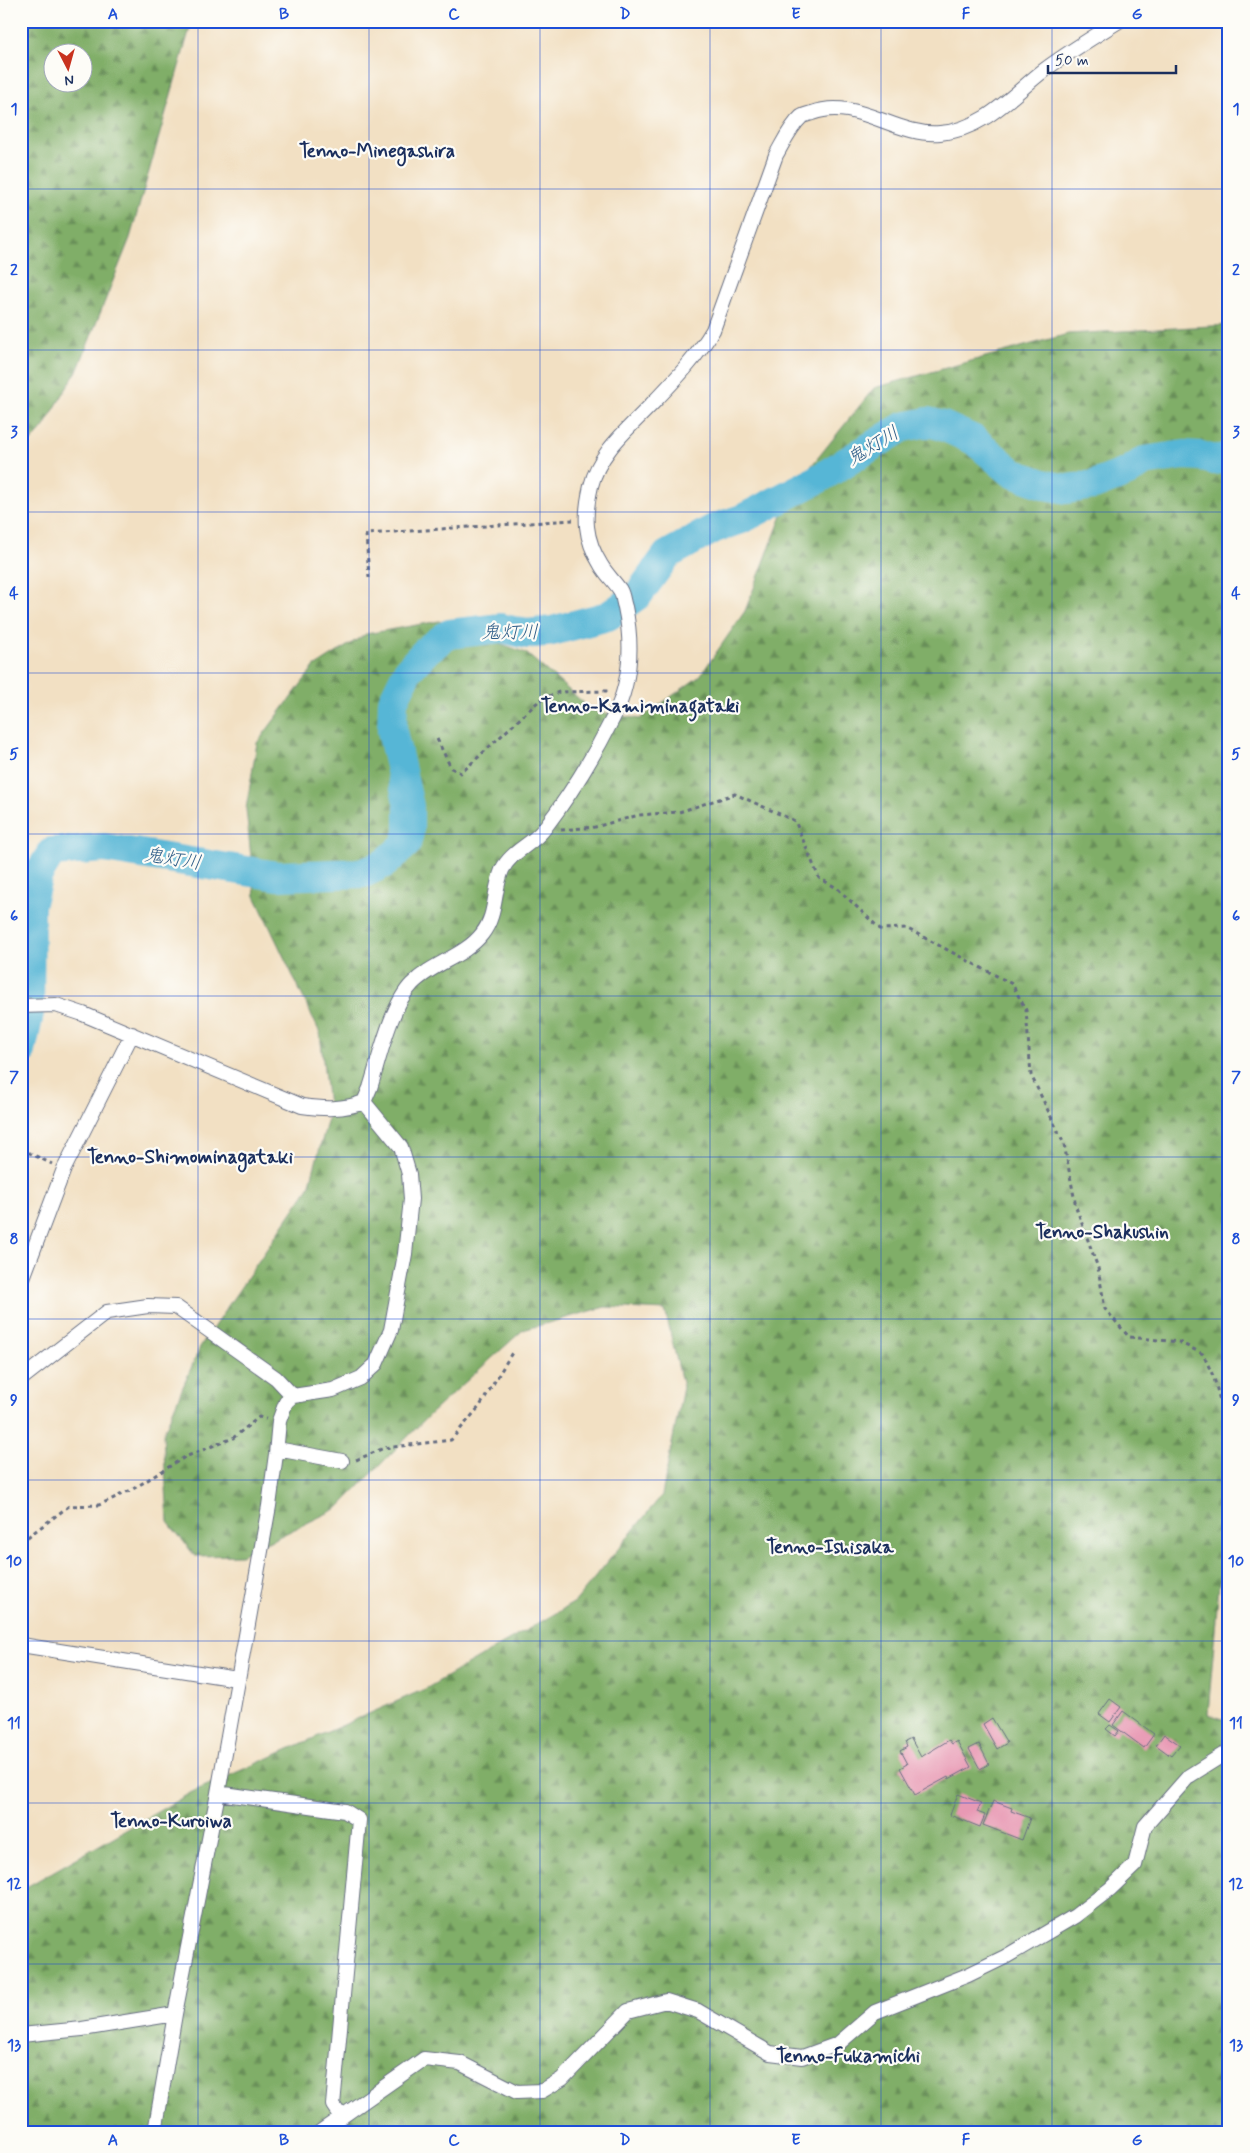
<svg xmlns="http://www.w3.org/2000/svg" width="1250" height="2153" font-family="Mynerve,'Klee One',sans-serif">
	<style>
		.forest { fill: url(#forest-firs); stroke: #4e6e62; fill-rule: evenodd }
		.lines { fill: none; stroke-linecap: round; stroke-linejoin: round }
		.river { stroke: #57b6d6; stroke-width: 30 }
		.building { fill: #e899b4 }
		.minor-casing { stroke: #666d81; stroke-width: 16 }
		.path { stroke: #666d81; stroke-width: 3; stroke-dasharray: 4 4; stroke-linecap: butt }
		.minor { stroke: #fff; stroke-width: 14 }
		.grid { fill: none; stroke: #1d4ed8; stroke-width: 1; stroke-opacity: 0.55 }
		.labels { text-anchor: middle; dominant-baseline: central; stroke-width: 4.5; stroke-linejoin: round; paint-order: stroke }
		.neighbourhood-label { font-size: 19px; font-weight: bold; fill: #1b2f5e; stroke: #fdfcf7 }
		.water-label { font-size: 19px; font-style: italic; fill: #305e88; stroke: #fdfcf7 }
		.neatline { fill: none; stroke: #1d4ed8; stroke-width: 2 }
		.grid-label { font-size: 16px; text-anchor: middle; font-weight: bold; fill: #1d4ed8 }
	</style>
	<defs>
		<pattern id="forest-firs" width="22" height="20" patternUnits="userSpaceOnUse" patternTransform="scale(1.25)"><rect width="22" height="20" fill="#80ae67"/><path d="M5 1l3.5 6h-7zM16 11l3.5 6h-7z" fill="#688e58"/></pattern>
	</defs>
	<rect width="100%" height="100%" fill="#fdfcf7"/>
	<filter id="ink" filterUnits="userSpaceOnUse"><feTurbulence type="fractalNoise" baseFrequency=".02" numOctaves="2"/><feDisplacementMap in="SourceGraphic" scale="10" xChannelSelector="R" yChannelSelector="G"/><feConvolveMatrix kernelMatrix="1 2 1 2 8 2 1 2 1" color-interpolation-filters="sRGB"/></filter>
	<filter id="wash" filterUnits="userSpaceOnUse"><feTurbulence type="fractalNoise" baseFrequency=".0096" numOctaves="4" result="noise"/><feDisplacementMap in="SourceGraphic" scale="20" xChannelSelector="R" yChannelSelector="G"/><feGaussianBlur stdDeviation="1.12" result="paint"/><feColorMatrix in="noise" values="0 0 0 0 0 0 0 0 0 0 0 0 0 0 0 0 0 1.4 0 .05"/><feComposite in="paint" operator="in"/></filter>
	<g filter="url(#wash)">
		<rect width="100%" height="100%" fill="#f2e0c3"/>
		<!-- forest -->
		<path class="forest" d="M21,21h171l-62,217 -52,131 -35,59 -22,25zM52,52h30v30h-30z
			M1229,325v1180l-10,78 -11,131 21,7v411h-1208v-242l171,-98 235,-104 148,-86 87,-107 21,-108 -18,-77 -60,-3 -82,23 -93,84 -92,94 -97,47 -46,1 -27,-34 -5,-88 37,-87 109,-160 20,-72 -9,-82 -65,-137 -9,-87 11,-66 57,-76 52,-33 73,-13 87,32 67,58 47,8 60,-43 45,-65 47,-121 82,-102 194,-54z"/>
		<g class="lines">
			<!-- river -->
			<path class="river" d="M21,1051l8,-37 1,-108 8,-31 14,-23 52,-4 174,28 86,-3 21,-10 21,-19 3,-12v-26l-17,-75 1,-30 15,-31 20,-21 21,-15 52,-6 26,6 25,-3 56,-15 30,-21 29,-40 48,-27 27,-9 78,-41 83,-51 25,-5 15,4 31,14 39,33 33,12 21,4 27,-4 34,-13 16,-11 40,-6 17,1 12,4 16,-2"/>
		</g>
		<g id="blocks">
			<!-- building -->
			<path class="building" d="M1110,1699l11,8 -11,15 -11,-8z
				M1123,1711l31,23 -10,14 -31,-23z
				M992,1718l15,25 -10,6 -14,-25z
				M1110,1725l9,6 -4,5 -9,-7z
				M1164,1734l16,11 -9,11 -15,-11z
				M911,1739l10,18 28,-17 3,4 5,-3 14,26 -22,12 -1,-2 -33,18 -15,-27 7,-4 -7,-13 7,-4 -2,-5z
				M979,1744l10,20 -9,5 -11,-20z
				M958,1794l23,9 -4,9 8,3 -5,12 -30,-12z
				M993,1801l19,7 -1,3 19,7 -8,22 -39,-15z"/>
		</g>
	</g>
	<g filter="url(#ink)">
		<use href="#blocks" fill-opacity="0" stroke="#666d81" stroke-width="1"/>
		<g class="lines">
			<defs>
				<path id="minor" d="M21,1006l35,-1 27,9 219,92c22,3 41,4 62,-4l6,-14c9,-28 21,-83 42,-104 20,-21 52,-27 70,-50 15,-19 11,-42 20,-64 9,-19 30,-25 42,-41 26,-34 50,-73 69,-111 18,-35 20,-73 12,-111 -2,-5 -2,-12 -5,-17 -6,-9 -14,-16 -19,-25 -17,-27 -17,-49 -10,-79 8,-33 35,-55 58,-79 23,-24 47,-48 64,-77l63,-175c7,-12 14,-28 25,-38 3,-2 8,-3 11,-4 44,-17 84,24 128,20 43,-3 71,-37 103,-62 24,-18 50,-34 76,-50
					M21,1283l43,-114 68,-135
					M21,1379l86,-67 41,-6 28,1 100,71 17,18
					M277,1449l65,12
					M21,1645l216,34
					M218,1793l127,18 14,9 -26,285 8,12
					M21,2035l61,-6 93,-15
					M155,2132l20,-118 43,-221 51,-287 7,-52 3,-33 7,-19 7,-6 40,-6 28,-12 15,-14 15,-34 14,-76 6,-55 -2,-25 -8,-27 -37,-45
					M320,2132l104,-73 36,4 57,29 25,-1 20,-12 66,-68 38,-10 32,10 72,42 32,4 36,-13 37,-32 93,-37 37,-18 70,-41 35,-27 25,-24 10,-39 44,-50 40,-25"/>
			</defs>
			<!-- minor casing -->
			<use href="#minor" class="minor-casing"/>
			<!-- path -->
			<path class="path" d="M369,578l-3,-44 207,-14
				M437,739l14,29 10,5 79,-73 19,-8 49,-1
				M561,830l34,-3 44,-12 40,-3 56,-18 60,27 24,57 18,10 43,41 26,-1 106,56 14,26 5,65 33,69 12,63 22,61 7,41 24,28 50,5 24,12 11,24 15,57
				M21,1149l31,15
				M356,1460l28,-12 67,-8 29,-34 33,-55
				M21,1542l48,-36 30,-1 34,-16 52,-32 48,-19 26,-21 7,2"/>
			<!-- minor -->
			<use href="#minor" class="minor"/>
		</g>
	</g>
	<!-- grid -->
	<path class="grid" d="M198,21v2111M369,21v2111M540,21v2111M710,21v2111M881,21v2111M1052,21v2111M21,189h1208M21,350h1208M21,512h1208M21,673h1208M21,834h1208M21,996h1208M21,1157h1208M21,1319h1208M21,1480h1208M21,1641h1208M21,1803h1208M21,1964h1208"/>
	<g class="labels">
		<!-- neighbourhood labels -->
		<g class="neighbourhood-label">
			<text x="377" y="151">Tenno-Minegashira</text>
			<text x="640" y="706">Tenno-Kamiminagataki</text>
			<text x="190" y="1157">Tenno-Shimominagataki</text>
			<text x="1102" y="1232">Tenno-Shakushin</text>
			<text x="830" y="1547">Tenno-Ishisaka</text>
			<text x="171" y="1821">Tenno-Kuroiwa</text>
			<text x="848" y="2056">Tenno-Fukamichi</text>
		</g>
		<!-- water labels -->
		<g class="water-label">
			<text transform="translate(873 446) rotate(-31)">鬼灯川</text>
			<text x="510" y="632">鬼灯川</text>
			<text transform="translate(173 859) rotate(9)">鬼灯川</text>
		</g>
	</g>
	<!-- margin -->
	<rect width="1250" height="2153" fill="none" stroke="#fdfcf7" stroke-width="55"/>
	<!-- north arrow -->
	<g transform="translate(68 68) rotate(174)"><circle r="24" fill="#fdfcf7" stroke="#a3aaba"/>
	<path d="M0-4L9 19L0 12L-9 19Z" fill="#c8321e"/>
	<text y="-8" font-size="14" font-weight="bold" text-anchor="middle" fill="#1b2f5e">N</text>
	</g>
	<!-- scale -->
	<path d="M1048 65v8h128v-8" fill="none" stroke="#1b2f5e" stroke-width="2.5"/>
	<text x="1055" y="65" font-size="15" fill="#1b2f5e" stroke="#fdfcf7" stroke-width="4" paint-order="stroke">50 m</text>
	<rect x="28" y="28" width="1194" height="2098" class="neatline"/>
	<g class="grid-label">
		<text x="113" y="19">A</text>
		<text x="284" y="19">B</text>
		<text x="454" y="19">C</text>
		<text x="625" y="19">D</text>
		<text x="796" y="19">E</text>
		<text x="966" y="19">F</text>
		<text x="1137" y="19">G</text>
		<text x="14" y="114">1</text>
		<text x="1236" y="114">1</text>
		<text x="14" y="275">2</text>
		<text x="1236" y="275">2</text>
		<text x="14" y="437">3</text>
		<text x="1236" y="437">3</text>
		<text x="14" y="598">4</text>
		<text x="1236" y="598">4</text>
		<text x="14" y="759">5</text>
		<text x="1236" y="759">5</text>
		<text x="14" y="921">6</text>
		<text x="1236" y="921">6</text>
		<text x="14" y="1082">7</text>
		<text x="1236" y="1082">7</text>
		<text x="14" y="1244">8</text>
		<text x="1236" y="1244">8</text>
		<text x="14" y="1405">9</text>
		<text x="1236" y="1405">9</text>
		<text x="14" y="1566">10</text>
		<text x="1236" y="1566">10</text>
		<text x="14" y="1728">11</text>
		<text x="1236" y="1728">11</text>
		<text x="14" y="1889">12</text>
		<text x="1236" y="1889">12</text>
		<text x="14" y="2050">13</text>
		<text x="1236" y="2050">13</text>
		<text x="113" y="2145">A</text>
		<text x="284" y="2145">B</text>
		<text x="454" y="2145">C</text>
		<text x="625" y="2145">D</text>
		<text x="796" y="2145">E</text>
		<text x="966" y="2145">F</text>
		<text x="1137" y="2145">G</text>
	</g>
</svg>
